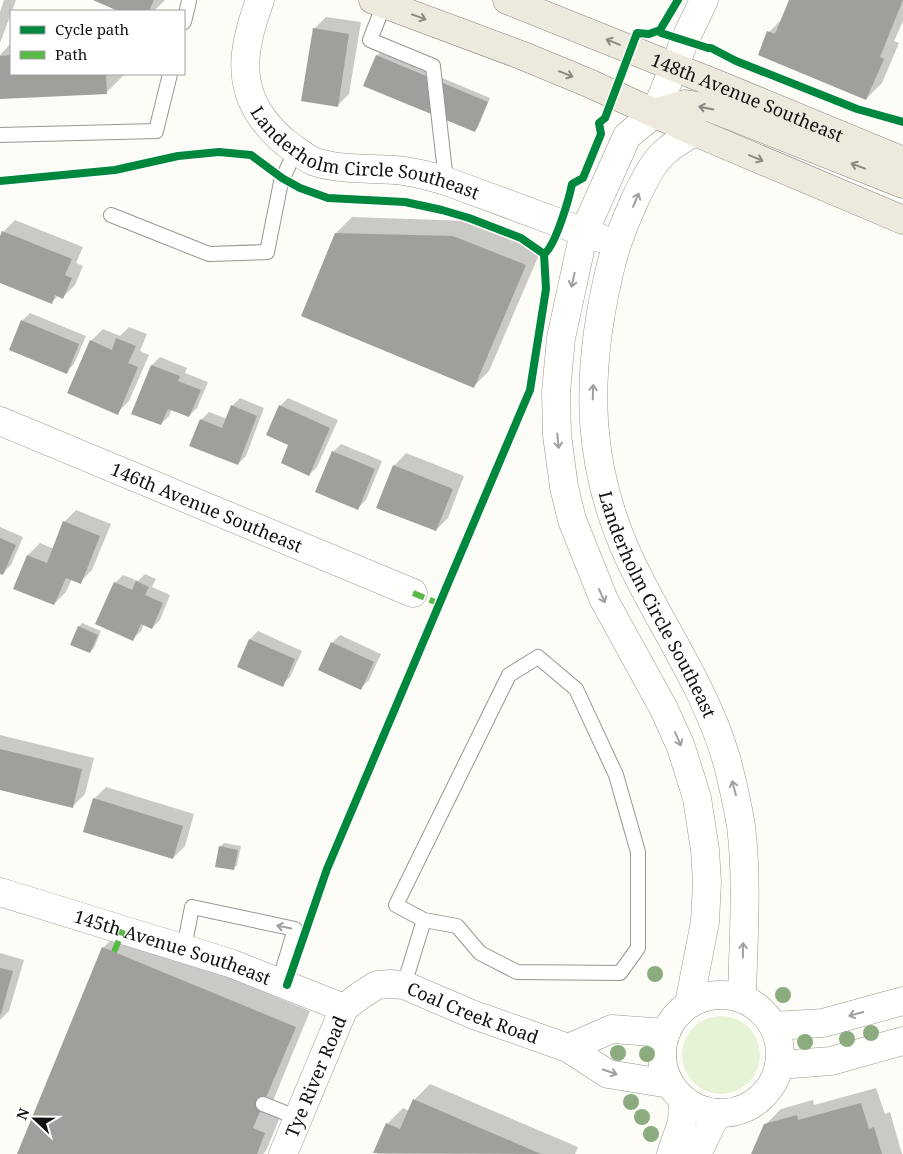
<svg xmlns="http://www.w3.org/2000/svg" width="903" height="1154" font-family="'Noto Serif',serif">
	<style>
		.green { fill: #e7f3d7 }
		.shadow { fill: #0003 }
		.building { fill: #a19f9c }
		.lines { fill: none; stroke-linecap: round; stroke-linejoin: round }
		.lane-casing { stroke: #979795; stroke-width: 16 }
		.street-casing { stroke: #979795; stroke-width: 29 }
		.primary-casing { stroke: #858482; stroke-width: 29 }
		.lane { stroke: #fffffe; stroke-width: 14 }
		.street { stroke: #fffffe; stroke-width: 28 }
		.primary { stroke: #ede9dc; stroke-width: 28 }
		.quiet { stroke: #58b947; stroke-width: 6; stroke-dasharray: 12 6; stroke-linecap: butt }
		.cycleway-casing { stroke: #fff; stroke-width: 11 }
		.cycleway { stroke: #00873e; stroke-width: 8 }
		.tree { fill: #8cac80 }
		.oneway { stroke: #8a8881 }
		.oneway2 { stroke: #a0a09f }
		.labels { text-anchor: middle; dominant-baseline: central; stroke-width: 5; stroke-linejoin: round; paint-order: stroke }
		.street-label { font-size: 18px; fill: #111; stroke: #fff }
	</style>
	<rect width="100%" height="100%" fill="#fdfcf7"/>
	<!-- green -->
	<path class="green" d="M682 1055a39 39 0 1 1 78 0a39 39 0 1 1-78 0Z"/>
	<!-- shadow -->
	<path class="shadow" d="M4,0h12l-16,43v-31z
		M96,0h69l-11,11h-32z
		M791,0h112v21l-9,20 5,2 -17,40 -16,16 -97,-67 15,-15z
		M326,17l35,5 -12,72 -12,12 -23,-77z
		M11,43v31h114l-19,19 -106,5v-43z
		M380,52l110,46 -12,29 -4,4 -97,-75z
		M352,217l117,4 72,29 -52,121 -16,16 -137,-154z
		M15,220l68,27 -7,16 7,3 -8,19 -12,12 -4,-2 -7,7 -52,-20v-42l3,-8z
		M30,313l56,23 -12,28 -8,8 -44,-51z
		M129,327l18,7 -7,17 9,4 -20,46 -12,12 -26,-72 12,-12 17,7z
		M160,357l27,11 -2,5 23,9 -11,26 -8,8 -17,-7 -3,7 -8,8 -9,-59z
		M240,398l24,10 -18,48 -8,8 -37,-44 8,-8 18,7 5,-13z
		M288,398l50,22 -21,47 -8,8 -19,-31 -10,-38z
		M341,444l41,17 -16,39 -8,8 -25,-56z
		M406,453l58,23 -16,42 -12,12 -42,-64z
		M76,510l35,14 -19,46 -12,12 -8,-3 -6,13 -12,12 -39,-16 13,-33 12,-12 14,6 10,-27z
		M0,527l23,10 -12,28 -8,8 -3,-1z
		M145,574l11,5 -4,8 18,8 -10,25 -8,8 -8,-4 -3,7 -8,8 -18,-56 8,-8 15,6z
		M82,623l19,8 -7,17 -4,4 -11,-25z
		M258,631l44,20 -12,26 -8,8 -44,-19 12,-27z
		M340,635l41,19 -12,26 -8,8 -29,-45z
		M0,735l94,23 -9,36 -12,12 -73,-17z
		M106,787l88,27 -9,32 -12,12 -79,-59z
		M224,843l17,3 -4,19 -4,4 -13,-22z
		M119,932l191,79 -42,102 12,4 -14,34 -3,3h-245l85,-206z
		M0,953l24,7 -15,51 -9,9z
		M430,1084l148,63 -3,7h-197l-3,-2 12,-28 16,-16 6,3 5,-11z
		M876,1088l9,26 5,-2 12,42h-149l12,-29 16,-16 32,-9 1,5z"/>
	<!-- building -->
	<path class="building" d="M93,0h61l-5,11h-31z
		M789,0h114l-23,57 4,2 -18,41 -108,-45 9,-24 8,3z
		M313,28l36,6 -11,73 -37,-6z
		M11,55v19h95l1,20 -107,5v-43z
		M376,55l112,47 -13,30 -112,-46z
		M2,231l70,28 -7,16 7,3 -9,21 -8,-4 -3,9 -52,-21v-47z
		M335,233l118,3 73,29 -52,123 -173,-72z
		M21,320l58,24 -12,30 -58,-24z
		M116,338l20,8 -8,17 10,4 -20,48 -51,-22 23,-53 22,10z
		M151,365l29,11 -2,5 23,9 -12,27 -21,-8 -7,16 -30,-11z
		M231,405l26,11 -19,49 -49,-19 11,-27 22,9z
		M279,405l51,23 -21,48 -28,-13 7,-18 -22,-10z
		M332,451l43,18 -17,41 -43,-18z
		M393,465l60,24 -17,42 -60,-23z
		M63,521l37,15 -19,48 -15,-6 -12,27 -41,-16 14,-34 20,8z
		M0,538l16,7 -13,30 -3,-1z
		M136,581l13,6 -4,8 18,8 -11,26 -11,-5 -8,17 -38,-17 19,-42 18,8z
		M78,626l20,9 -8,18 -20,-8z
		M249,639l46,20 -12,28 -46,-20z
		M331,642l43,20 -13,28 -43,-20z
		M0,749l82,20 -9,39 -73,-18z
		M93,798l90,28 -10,33 -90,-27z
		M219,846l19,4 -4,20 -19,-3z
		M102,947l194,80 -43,101 12,5 -8,21h-240z
		M0,968l13,3 -12,43h-1z
		M413,1099l128,55 -168,-1 13,-30 14,6z
		M861,1103l8,26 5,-2 8,27h-131l13,-30 33,-9 1,5z"/>
	<g class="lines">
		<defs>
			<path id="lane" d="M384,4l-14,36 63,26 13,115
				M184,22l5,-21
				M0,135l156,-4 14,-57
				M111,215l98,39 58,-2 14,-70 15,-32
				M184,948l8,-41 103,22 -16,53
				M404,985l20,-65 33,6 23,27 37,19 103,1 18,-25v-96l-22,-77 -40,-86 -38,-32 -29,18 -113,230 28,15
				M263,1104l35,14"/>
			<g id="street">
				<path id="s1" d="M260,0c-15,41 -25,81 3,119 7,9 14,17 23,24 9,6 19,15 29,19 25,8 53,6 79,8 18,1 35,6 52,11l154,57"/>
				<path id="s2" d="M695,132c-11,6 -22,12 -31,21 -20,17 -45,82 -52,108 -29,115 -28,214 29,321 29,57 67,114 85,176 6,22 11,45 15,68 7,56 2,116 1,173"/>
				<path id="s3" d="M0,421l413,172"/>
				<path id="s4" d="M0,892l230,71 114,45"/>
				<circle cx="721" cy="1054" r="59"/>
				<path d="M689,1004l16,-82 2,-40 -2,-32 -8,-52 -16,-51 -17,-38 -60,-109 -32,-80 -8,-33 -7,-52 -1,-43 5,-54 23,-106 43,-96 28,-23 30,-73 19,-40"/>
				<path d="M773,1026l50,-3 80,-22"/>
				<path d="M568,1048l44,-19 54,4"/>
				<path d="M779,1065l52,-4 72,-20"/>
				<path id="s5" d="M283,1154l61,-146 17,-13 16,-10 13,-1 14,1 70,30 94,33 40,26 62,10"/>
				<path d="M671,1154l11,-32 1,-23"/>
				<path d="M697,1154l20,-41"/>
			</g>
			<g id="primary">
				<path d="M373,0l148,55 70,29 104,48 208,88"/>
				<path id="s6" d="M507,0l217,87 179,74"/>
				<path d="M655,113l30,-9 26,4 192,76"/>
			</g>
		</defs>
		<!-- lane casing -->
		<use href="#lane" class="lane-casing"/>
		<!-- street casing -->
		<use href="#street" class="street-casing"/>
		<!-- primary casing -->
		<use href="#primary" class="primary-casing"/>
		<!-- lane -->
		<use href="#lane" class="lane"/>
		<!-- street -->
		<use href="#street" class="street"/>
		<!-- primary -->
		<use href="#primary" class="primary"/>
		<!-- quiet -->
		<path class="quiet" d="M413,593l27,11
			M114,952l9,-22"/>
		<defs>
			<path id="cycleway" d="M660,30l1,3 47,15h3l25,13 121,48 46,13
				M0,181l115,-11 63,-14 41,-4 32,3 31,23 18,10 28,10 77,4 37,8 27,8 52,20 23,16 2,35 -16,101 -203,479 -40,116
				M544,254c11,-7 25,-55 28,-70l11,-6 18,-44 -2,-11 6,-5 32,-85 12,1 11,-4 18,-30"/>
		</defs>
		<!-- cycleway casing -->
		<use href="#cycleway" class="cycleway-casing"/>
		<!-- cycleway -->
		<use href="#cycleway" class="cycleway"/>
	</g>
	<!-- trees -->
	<g class="tree">
		<circle cx="655" cy="974" r="8"/>
		<circle cx="783" cy="995" r="8"/>
		<circle cx="871" cy="1033" r="8"/>
		<circle cx="847" cy="1039" r="8"/>
		<circle cx="805" cy="1042" r="8"/>
		<circle cx="618" cy="1053" r="8"/>
		<circle cx="647" cy="1054" r="8"/>
		<circle cx="631" cy="1102" r="8"/>
		<circle cx="642" cy="1117" r="8"/>
		<circle cx="651" cy="1134" r="8"/>
	</g>
	<!-- one-way arrows -->
	<defs><path id="oneway-shaft" d="M-6 0H5M1.5-3L5.5 0L1.5 3" fill="none" stroke-width="1.6" stroke-linecap="round" stroke-linejoin="round" transform="scale(1.25)"/></defs>
	<g class="oneway">
		<use href="#oneway-shaft" transform="translate(419 17) rotate(20)"/>
		<use href="#oneway-shaft" transform="translate(613 42) rotate(-158)"/>
		<use href="#oneway-shaft" transform="translate(566 74) rotate(22)"/>
		<use href="#oneway-shaft" transform="translate(706 108) rotate(-168)"/>
		<use href="#oneway-shaft" transform="translate(756 158) rotate(23)"/>
		<use href="#oneway-shaft" transform="translate(858 166) rotate(-159)"/>
	</g>
	<g class="oneway2">
		<use href="#oneway-shaft" transform="translate(636 200) rotate(-67)"/>
		<use href="#oneway-shaft" transform="translate(573 280) rotate(103)"/>
		<use href="#oneway-shaft" transform="translate(593 392) rotate(-88)"/>
		<use href="#oneway-shaft" transform="translate(558 441) rotate(84)"/>
		<use href="#oneway-shaft" transform="translate(602 596) rotate(66)"/>
		<use href="#oneway-shaft" transform="translate(678 739) rotate(66)"/>
		<use href="#oneway-shaft" transform="translate(734 788) rotate(-105)"/>
		<use href="#oneway-shaft" transform="translate(284 927) rotate(-168)"/>
		<use href="#oneway-shaft" transform="translate(743 950) rotate(-89)"/>
		<use href="#oneway-shaft" transform="translate(856 1014) rotate(165)"/>
		<use href="#oneway-shaft" transform="translate(610 1072) rotate(19)"/>
	</g>
	<g class="labels">
		<!-- street labels -->
		<g class="street-label">
			<text stroke="none"><textPath href="#s6" startOffset="259">148th Avenue Southeast</textPath></text>
			<text stroke="none"><textPath href="#s1" startOffset="236">Landerholm Circle Southeast</textPath></text>
			<text stroke="none"><textPath href="#s3" startOffset="224">146th Avenue Southeast</textPath></text>
			<text stroke="none"><textPath href="#s2" startOffset="516">Landerholm Circle Southeast</textPath></text>
			<text stroke="none"><textPath href="#s4" startOffset="181">145th Avenue Southeast</textPath></text>
			<text stroke="none"><textPath href="#s5" startOffset="300">Coal Creek Road</textPath></text>
			<text stroke="none"><textPath href="#s5" startOffset="84">Tye River Road</textPath></text>
		</g>
	</g>
	<!-- legend -->
	<rect x="10" y="10" width="175" height="65" fill="#ffffff" stroke="#a0a0a0"/>
	<rect x="20" y="26" width="25" height="8" fill="#00873e" stroke="#a0a0a0"/>
	<text x="55" y="35" font-size="15" fill="#111111">Cycle path</text>
	<rect x="20" y="51" width="25" height="8" fill="#58b947" stroke="#a0a0a0"/>
	<text x="55" y="60" font-size="15" fill="#111111">Path</text>
	<!-- north arrow -->
	<g transform="translate(35 1119) rotate(292)" stroke="#ffffff" stroke-width="4" paint-order="stroke">
	<path d="M0-4L9 19L0 12L-9 19Z" fill="#111111"/>
	<text y="-8" font-size="14" font-weight="bold" text-anchor="middle" fill="#111111">N</text>
	</g>
</svg>
